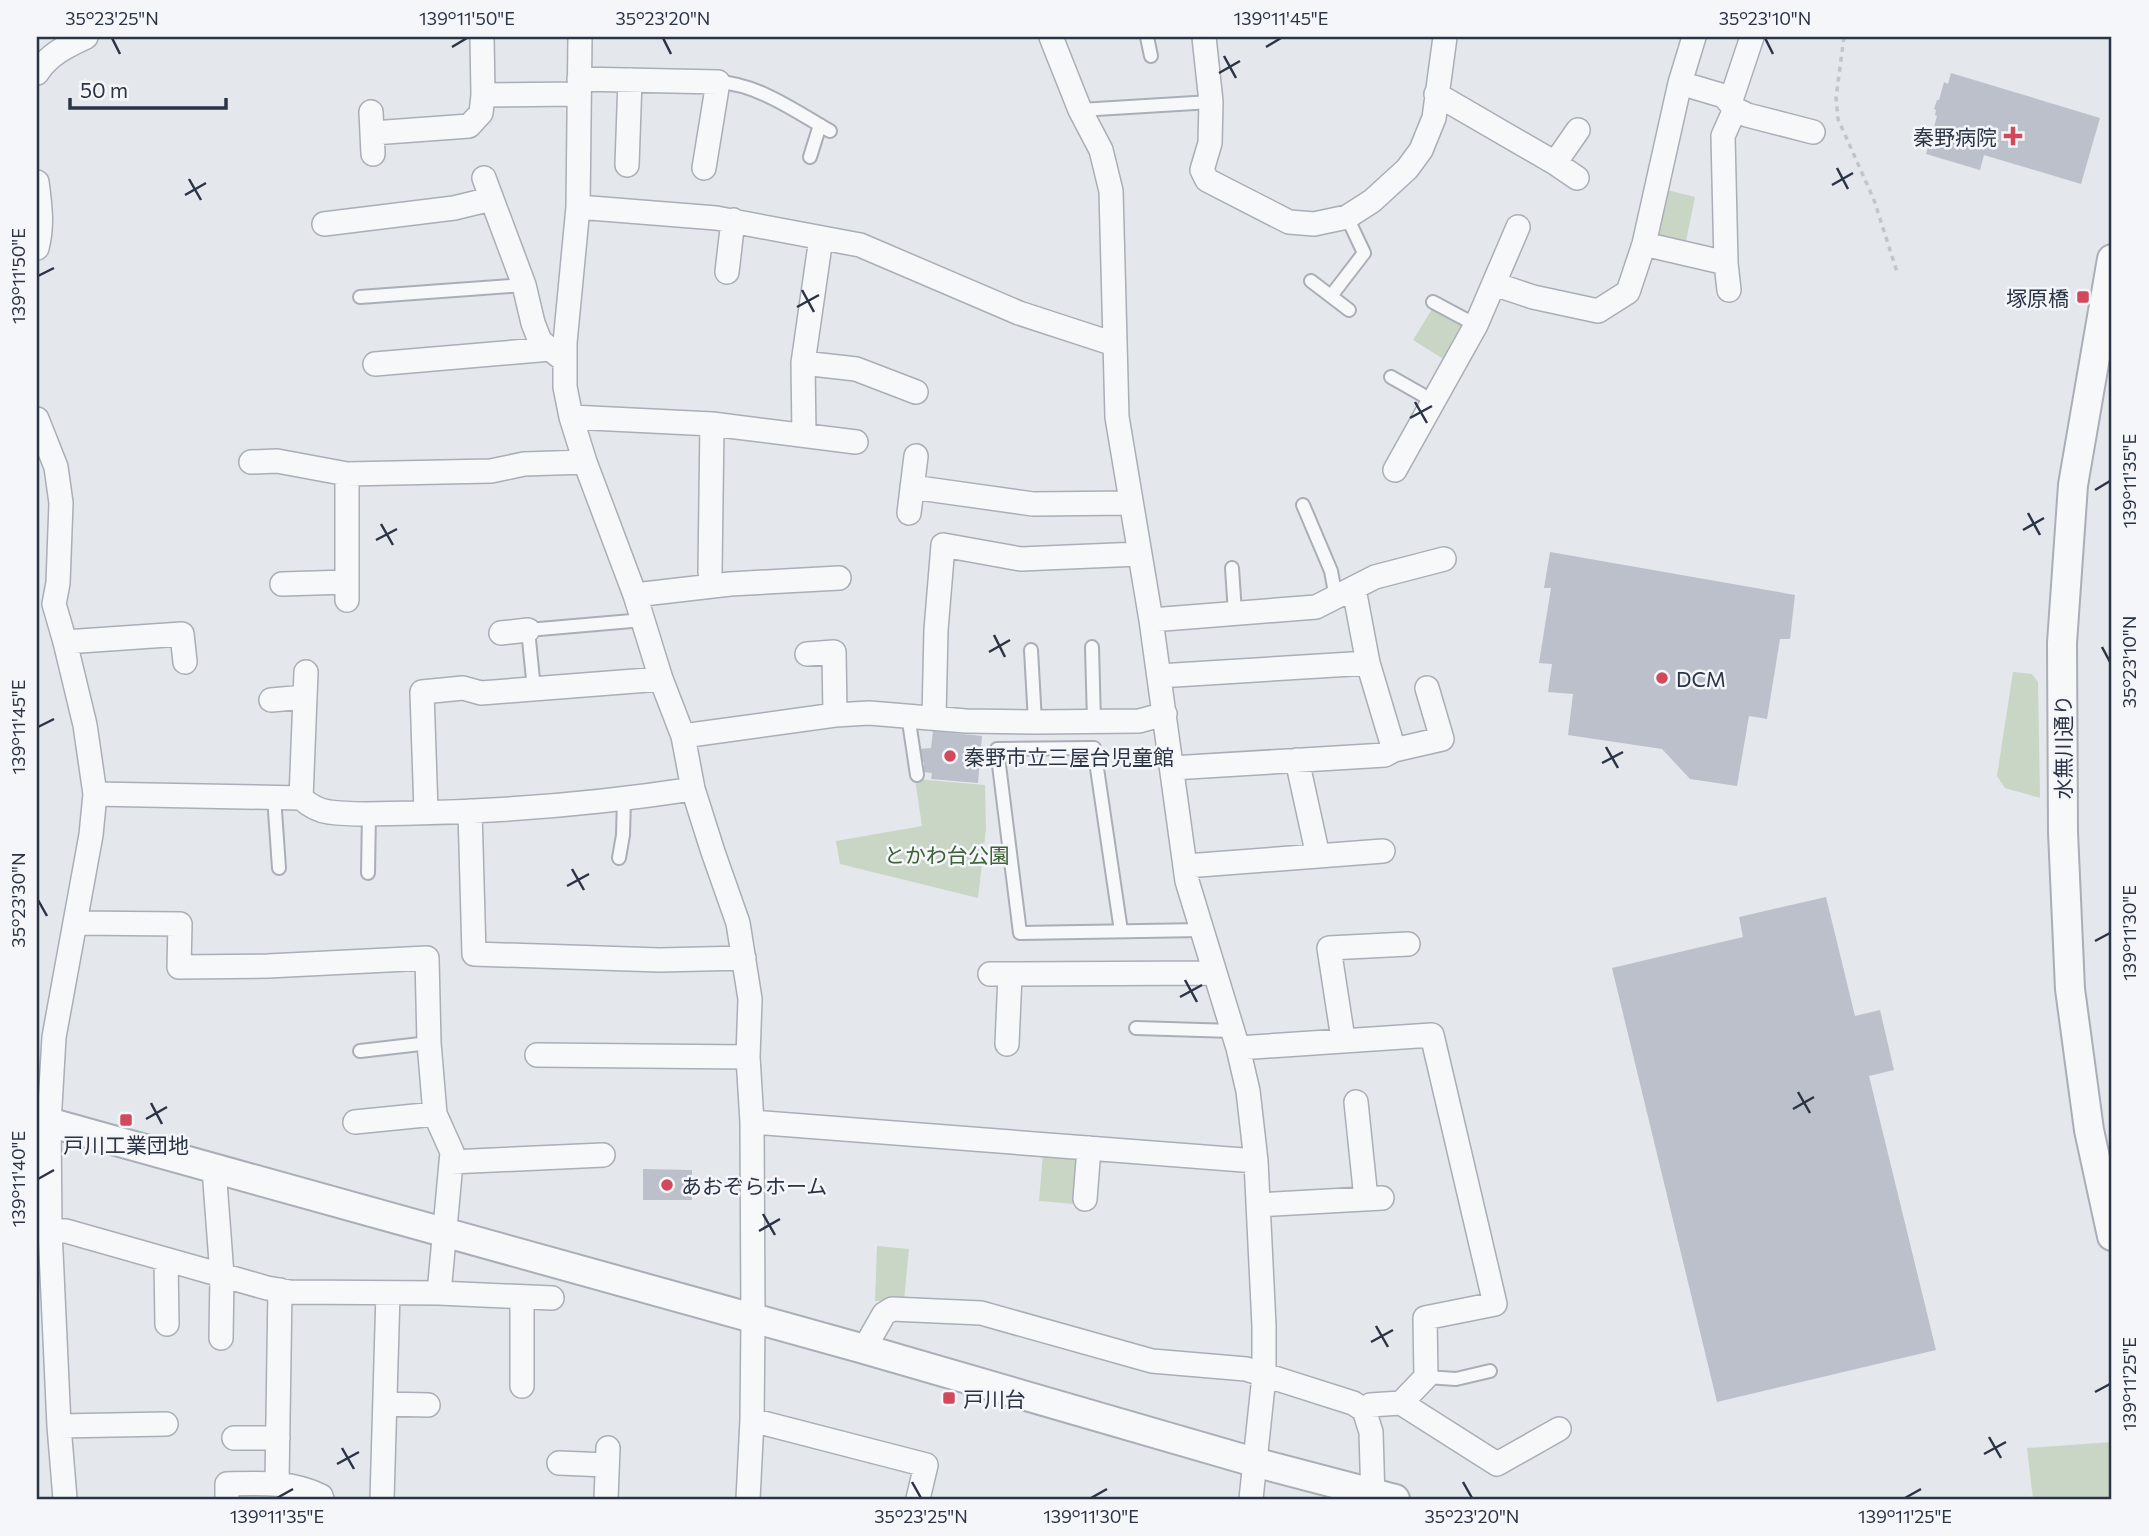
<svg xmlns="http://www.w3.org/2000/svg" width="2149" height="1536" font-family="Commissioner,'Noto Sans JP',sans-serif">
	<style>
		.green { fill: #c9d6c5 }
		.building { fill: #bbc0ca }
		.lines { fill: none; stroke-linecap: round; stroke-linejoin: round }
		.service-casing { stroke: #a9aeb7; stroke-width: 16 }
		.minor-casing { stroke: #a9aeb7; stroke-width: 26 }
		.tertiary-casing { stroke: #a9aeb7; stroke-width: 32 }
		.path { stroke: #c2c5cb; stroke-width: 3.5; stroke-dasharray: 5 5; stroke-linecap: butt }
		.service { stroke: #f7f8fa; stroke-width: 12 }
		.minor { stroke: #f7f8fa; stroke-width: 23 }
		.tertiary { stroke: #f7f8fa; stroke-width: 28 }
		.ticks { fill: none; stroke: #2b3445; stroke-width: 2.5 }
		.poi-dot { fill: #d1495b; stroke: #f4f6f9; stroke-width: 2.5 }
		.labels { text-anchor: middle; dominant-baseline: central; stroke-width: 5; stroke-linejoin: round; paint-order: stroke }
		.poi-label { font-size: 21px; fill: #2b3445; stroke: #f4f6f9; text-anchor: start }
		.street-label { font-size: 21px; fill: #2b3445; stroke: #f4f6f9 }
		.park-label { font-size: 21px; fill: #3f6138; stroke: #f4f6f9 }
		.neatline { fill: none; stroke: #2b3445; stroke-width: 2.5 }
		.ticks-label { font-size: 18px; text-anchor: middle; fill: #2b3445 }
	</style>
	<rect width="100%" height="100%" fill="#e4e7ec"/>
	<!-- green -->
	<path class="green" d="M1663,189l32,8 -10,49 -27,-5 -5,-9z
		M1432,309l29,16 -6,11 6,4 -13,22 -35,-22z
		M2013,672l19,2 6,8 2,116 -35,-10 -8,-12z
		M915,779l70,6 1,44 -8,69 -138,-34 -4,-23 86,-15z
		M1043,1154l30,2 6,7 -4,41 -36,-3z
		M877,1246l32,3 -5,51 -29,1z
		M2112,1442v57h-79l-6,-51z"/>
	<!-- building -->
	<path class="building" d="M1951,73l149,45 -19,66 -97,-29 -4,15 -54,-16 11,-38 -2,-1 1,-5 -2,-1 3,-9h2l5,-18 4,2z
		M1550,552l245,43 -5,44h-10l-13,80 -18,-3 -12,70 -47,-7 -28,-30 -94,-14 5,-41 -25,-2 4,-28 -13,-1 12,-75h-7z
		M933,731l49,5 -4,47 -47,-4 1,-6 -9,-1 1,-10 -5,-1 1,-12 11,-1z
		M1826,897l29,119 25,-6 14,60 -25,6 67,274 -219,52 -105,-434 131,-31 -4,-20z
		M643,1169l49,1v30h-49z"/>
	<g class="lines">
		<defs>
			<path id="service" d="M1147,37l4,19
				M718,82c40,2 77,29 112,49
				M1080,110l131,-8
				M810,157l10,-32
				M1311,281l38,29
				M1331,296l33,-43 -17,-36
				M360,297l164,-12
				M1433,302l43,23
				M1391,377l44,25
				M1303,505l28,66 5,27
				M1232,568l3,45
				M1092,647l2,75
				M1031,650l4,72
				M534,689l-6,-59 115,-10
				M908,715l9,60
				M274,797l5,71
				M619,858l4,-23 1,-36
				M368,873l1,-60
				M1121,931l-27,-183 -97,1 23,184 182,-3
				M1136,1028l97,3
				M360,1051l69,-8
				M1426,1377l30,2 34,-8"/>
			<path id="minor" d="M580,37l-2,170 -13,136v44l6,30 14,45 50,133 26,84 22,57 10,53 20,63 25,71 12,76 -2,58 4,65 1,197 -1,101 -4,79
				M1051,37l29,73 21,40 10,41 6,226 34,203 36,261 51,167 10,43 8,70 8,165v50l-13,123
				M1204,37l7,65 -1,41 -8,27 5,10 82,42 25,2 33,-7 25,-16 35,-32 14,-19 13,-32 11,-81
				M37,73c12,-19 30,-27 49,-36
				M579,79l139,3 -14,86
				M1680,83l44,13 11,13 12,6 66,17
				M1436,94l119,69 22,15
				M483,95l95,-1
				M1730,103l22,-66
				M371,112l2,42
				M373,133l96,-7 12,-13 2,-18 -1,-58
				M1555,163l23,-33
				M627,165l3,-85
				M484,178l40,107 9,38 7,18 24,19
				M37,182c3,23 6,43 0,66
				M578,207l138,11 144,27 159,68 95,31
				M324,224l130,-16 37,-9
				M1644,244l82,19
				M727,272l6,-52
				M1494,284l39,13 65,14 30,-19 16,-48 36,-161 14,-46
				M1729,290l-3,-27 -3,-127 12,-27
				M803,363l53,6 60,23
				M375,364l175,-15
				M571,417l141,7 144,18
				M37,419l19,48 5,36 -3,80 -4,21 11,38 20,83 10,69 -4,41 -37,202 -5,86 1,107 9,196 6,73
				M804,435l-1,-72 18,-125
				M251,462l26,-1 70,13 144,-3 33,-7 61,-2
				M1395,470l81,-145 42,-98
				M347,474v126
				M912,487l121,17 98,-1
				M909,513l7,-57
				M710,572l2,-148
				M282,584l65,-2
				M1354,589l14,74 26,87
				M635,595l95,-11 109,-6
				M1151,620l165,-13 59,-30 69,-18
				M501,633l27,-3
				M65,642l117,-8 3,28
				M807,654l27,-2 1,63
				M1159,676l209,-13
				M271,700l34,-3
				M934,717l2,-87 7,-85 78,14 118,-5
				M683,736l152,-21 34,-2 97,8 69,1 104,-1 26,-7
				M1297,760l21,96
				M1172,768l213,-13 9,-5 48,-11 -15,-51
				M95,794l206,4c8,7 18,13 28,14 28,4 58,1 86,1 93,-2 187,-10 278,-24
				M301,798l5,-126
				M470,811l4,143 186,6 84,-2
				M426,812l-4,-120 41,-4 18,5 180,-14
				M1186,866l197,-15
				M75,923l105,1 -1,43 89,-1 159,-8 2,85 6,71 17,38 -13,141
				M990,974l225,-1
				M1343,1039l-14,-91 79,-4
				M1007,1044l3,-69
				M1238,1048l194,-13 63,269 -70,14 1,59 -25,26 -31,2 -6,5
				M537,1055l211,2
				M1356,1102l10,97
				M355,1122l80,-8
				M752,1122l504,39
				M451,1162l152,-7
				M214,1169l8,106 -1,63
				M1085,1199l4,-51
				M1258,1205l124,-7
				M37,1229l29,2 201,57 23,4 149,1 113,5
				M166,1260l1,64
				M522,1297v89
				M864,1349l20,-35 8,-5 89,4 171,48 94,8 107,34 11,7 7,22 2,67
				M1401,1403l96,61 62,-35
				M385,1404l43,1
				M752,1420l174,45 -8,34
				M59,1426l107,-2
				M234,1438h44
				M559,1463l48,2
				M277,1482l3,-192
				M227,1499v-15c33,-1 63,-3 94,12l1,3
				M382,1499l6,-206
				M606,1499l2,-51"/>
			<path id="tertiary" d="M2112,259l-39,226 -11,158 1,189 7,157 19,141 23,106
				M37,1119l827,230 390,113 141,37"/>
		</defs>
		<!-- service casing -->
		<use href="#service" class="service-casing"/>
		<!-- minor casing -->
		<use href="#minor" class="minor-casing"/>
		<!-- tertiary casing -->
		<use href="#tertiary" class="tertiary-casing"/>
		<!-- path -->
		<path class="path" d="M1844,37l-8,61 2,21 36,81 24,75"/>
		<!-- service -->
		<use href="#service" class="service"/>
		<!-- minor -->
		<use href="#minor" class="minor"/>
		<!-- tertiary -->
		<use href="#tertiary" class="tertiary"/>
	</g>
	<!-- ticks -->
	<path class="ticks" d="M112,38l8,16M663,38l8,16M1765,38l8,16M452,47l15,-9M1266,47l15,-9M1224,56l12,22M1219,73l21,-12M1837,168l11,21M189,179l12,21M1832,185l21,-12M185,195l21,-12M38,276l16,-8M802,290l12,22M797,307l22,-12M1415,402l12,21M1410,418l22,-12M2095,490l15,-9M2028,513l12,22M381,524l12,21M2023,530l21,-12M376,540l21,-11M994,635l11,22M2102,647l8,15M989,652l21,-12M38,727l16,-8M1606,747l12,21M1602,763l21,-11M572,869l12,21M567,886l22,-12M38,900l9,16M2095,941l15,-8M1185,980l12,22M1180,997l22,-12M1798,1092l12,21M151,1103l11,21M1793,1109l21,-12M146,1119l21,-12M38,1179l16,-9M763,1214l12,21M759,1231l21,-12M1376,1326l12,21M1371,1342l22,-12M2095,1392l15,-8M1989,1437l12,21M342,1448l12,21M1984,1454l22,-12M337,1464l22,-12M912,1482l9,16M1463,1482l9,16M277,1498l16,-9M1091,1498l16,-9M1905,1498l16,-9"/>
	<!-- markers -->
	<g class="poi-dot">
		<path d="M2009.5 125.5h7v7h7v7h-7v7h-7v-7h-7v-7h7z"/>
		<rect x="2076" y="290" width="14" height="14" rx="3.5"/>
		<circle cx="1662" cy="678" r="7"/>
		<circle cx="950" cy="756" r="7"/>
		<rect x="119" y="1113" width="14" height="14" rx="3.5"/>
		<circle cx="667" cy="1185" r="7"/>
		<rect x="942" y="1391" width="14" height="14" rx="3.5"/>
	</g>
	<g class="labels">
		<!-- poi labels -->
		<g class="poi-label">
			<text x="1997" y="136" text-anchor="end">秦野病院</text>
			<text x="2069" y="297" text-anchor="end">塚原橋</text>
			<text x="1676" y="678">DCM</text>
			<text x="964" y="756">秦野市立三屋台児童館</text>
			<text x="126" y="1144" text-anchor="middle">戸川工業団地</text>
			<text x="681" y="1185">あおぞらホーム</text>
			<text x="963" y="1398">戸川台</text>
		</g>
		<!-- street labels -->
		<g class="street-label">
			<text transform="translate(2062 747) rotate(-90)">水無川通り</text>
		</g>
		<!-- park labels -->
		<g class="park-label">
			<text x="947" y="854">とかわ台公園</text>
		</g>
	</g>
	<!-- border -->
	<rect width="2149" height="1536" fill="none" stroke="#f4f6f9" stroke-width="77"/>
	<!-- scale -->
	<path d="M70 98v10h156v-10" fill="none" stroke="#2b3445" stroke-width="3.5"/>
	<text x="80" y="98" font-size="21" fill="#2b3445" stroke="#f4f6f9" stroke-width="5" paint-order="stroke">50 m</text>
	<rect x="38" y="38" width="2072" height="1460" class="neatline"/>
	<g class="ticks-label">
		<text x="112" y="25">35°23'25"N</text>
		<text x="467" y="25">139°11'50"E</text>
		<text x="663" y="25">35°23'20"N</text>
		<text x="1281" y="25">139°11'45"E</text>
		<text x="1765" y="25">35°23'10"N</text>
		<text transform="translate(19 276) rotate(-90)" y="6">139°11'50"E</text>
		<text transform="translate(2130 481) rotate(-90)" y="6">139°11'35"E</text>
		<text transform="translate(2130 662) rotate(-90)" y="6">35°23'10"N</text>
		<text transform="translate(19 727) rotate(-90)" y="6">139°11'45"E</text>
		<text transform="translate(19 900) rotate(-90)" y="6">35°23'30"N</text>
		<text transform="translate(2130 933) rotate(-90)" y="6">139°11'30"E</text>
		<text transform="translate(19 1179) rotate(-90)" y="6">139°11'40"E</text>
		<text transform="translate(2130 1384) rotate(-90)" y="6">139°11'25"E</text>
		<text x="277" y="1523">139°11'35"E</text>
		<text x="921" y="1523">35°23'25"N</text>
		<text x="1091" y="1523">139°11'30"E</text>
		<text x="1472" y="1523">35°23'20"N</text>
		<text x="1905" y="1523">139°11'25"E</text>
	</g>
</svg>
